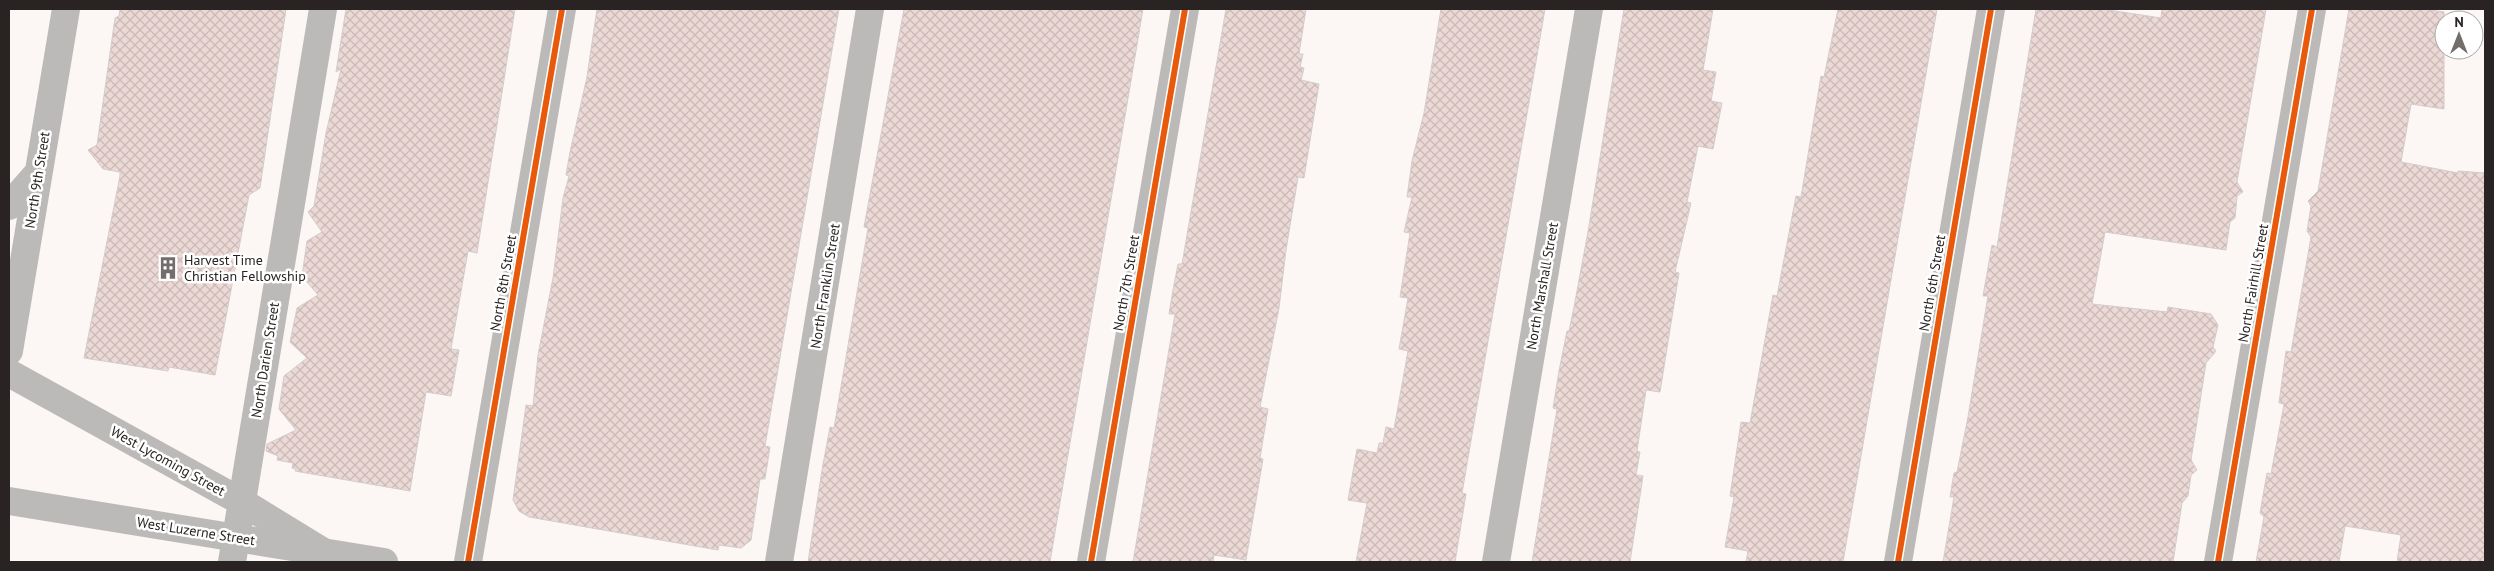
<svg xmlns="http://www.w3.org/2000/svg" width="2494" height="571" font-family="'PT Sans',sans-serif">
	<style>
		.building { fill: url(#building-cross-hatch); stroke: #d2cdcc }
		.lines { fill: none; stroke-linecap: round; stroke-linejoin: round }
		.minor { stroke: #bcbab8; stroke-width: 28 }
		.tertiary { stroke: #bcbab8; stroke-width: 28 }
		.cycleway-casing { stroke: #fff; stroke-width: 9 }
		.cycleway { stroke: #e8590c; stroke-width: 6 }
		.labels { text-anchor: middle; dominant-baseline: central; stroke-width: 5; stroke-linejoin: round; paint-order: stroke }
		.street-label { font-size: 14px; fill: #292423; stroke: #fff }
		.poi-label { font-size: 14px; fill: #292423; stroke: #fff; text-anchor: start }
	</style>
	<defs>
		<pattern id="building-cross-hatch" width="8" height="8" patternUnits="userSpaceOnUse" patternTransform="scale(1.25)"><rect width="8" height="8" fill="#ecd9d5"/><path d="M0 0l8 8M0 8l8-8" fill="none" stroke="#cabab7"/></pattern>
	</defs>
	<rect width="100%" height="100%" fill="#fcf6f4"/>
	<!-- building -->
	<path class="building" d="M120,9h166l-26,179 -11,7 -34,180 -46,-8 -1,4 -84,-13 36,-182v-4l-17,-3 -15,-19 9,-5 18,-127 4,-2z
		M346,9h169l-38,244 -9,-2 -17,98 8,1 -8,46 -25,-4 -16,99 -115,-20 1,-2 -4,-1 1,-5 -16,-3 1,-4 -12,-5 1,-7 29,-14 -17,-21 5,-33 23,-18 -17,-16 7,-34 21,-13 -16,-19 5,-35 15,-9 -14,-20 6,-6 12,-73 15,-64 -5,3z
		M597,9h242l-74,437 5,1 -5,32h-5l-9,61 -10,8 -22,-3 -1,5 -189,-33 -10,-6 -6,-11 13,-95 7,1 5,-51 15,-77 10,-80 6,-22 -3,-1 4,-23 17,-75z
		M904,9h239l-93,553h-242l14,-92 8,-43 4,1 9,-53 25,-147 -4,-1z
		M1226,9h80l-7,45h4l-3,13 4,1 -3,12 18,4 -15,94 -6,-1 -12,73 -7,58 -19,99 8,2 -8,49 3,1 -17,101 -32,-5 -1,7h-80l42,-248h-6l4,-24 5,-26h4z
		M1441,9h104l-83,484 4,1 -11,68h-99l11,-59 -19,-3 9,-51 20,4 2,-10h4l3,-16 8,2 14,-78 -9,-2 9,-51 -8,-1 10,-64 -6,-1 8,-35h-5l5,-36 12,-48z
		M1624,9h89l-10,61 13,2 -5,29 11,2 -9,46 -15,-3 -11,56 4,1 -16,69 4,1 -19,119 -14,-2 -9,61 3,1 -4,23 7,1 -13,86h-98l25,-153 -4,-1 6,-37 8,-40h2l5,-24 14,-75z
		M1838,9h99l-94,553h-97l2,-11 -23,-4 9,-50 -4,-1 11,-74 9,1 23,-128 4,1 19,-100 5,1 20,-121 3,1z
		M2036,9h66l59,9 1,-9h104l-29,173 6,10 -6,4 -2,22 -5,4 -4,28 -121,-18 -13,72 75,8 1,-5 43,7 7,11 -5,22 3,4 -10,12 -15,97 6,10 -6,5 -3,21 -6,7 -9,59h-230l11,-65h-4l4,-24 3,-1 11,-55 20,-121h-5l9,-51 5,2z
		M2349,9h74l21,3v97l-33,-5 -10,58 57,11v-2l27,2v389h-88l4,-27 -56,-9 -6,36h-83l8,-45 -4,-4 7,-40 4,1 13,-70 -5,-1 7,-52 5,1 20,-115 -4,-6 4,-25 -3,-5 10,-10z"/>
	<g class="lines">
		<!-- minor -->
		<path class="minor" d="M9,206l29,-33
			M9,373l233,129 83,51
			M232,562l91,-553
			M468,562l94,-553
			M779,562l91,-553
			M1091,562l94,-553
			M1496,562l93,-553
			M1898,562l93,-553
			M2218,562l94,-553"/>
		<!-- tertiary -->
		<path class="tertiary" d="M9,351l57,-342
			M9,501l375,61"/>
		<defs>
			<path id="cycleway" d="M468,562l94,-553
				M1091,562l94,-553
				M1898,562l93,-553
				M2218,562l94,-553"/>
		</defs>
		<!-- cycleway casing -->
		<use href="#cycleway" class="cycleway-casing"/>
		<!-- cycleway -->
		<use href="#cycleway" class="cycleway"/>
	</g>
	<!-- icons -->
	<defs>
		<symbol id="building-bare" viewBox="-9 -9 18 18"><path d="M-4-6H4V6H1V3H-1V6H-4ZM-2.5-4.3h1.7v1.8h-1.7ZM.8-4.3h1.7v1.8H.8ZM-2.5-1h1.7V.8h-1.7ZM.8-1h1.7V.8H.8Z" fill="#736e6c" stroke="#fff" stroke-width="2.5" paint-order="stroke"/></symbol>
	</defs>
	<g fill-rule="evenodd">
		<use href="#building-bare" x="152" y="252" width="32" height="32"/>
	</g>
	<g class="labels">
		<!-- street labels -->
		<g class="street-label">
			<text transform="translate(37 180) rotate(-81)">North 9th Street</text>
			<text transform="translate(503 283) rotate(-80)">North 8th Street</text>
			<text transform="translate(1126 283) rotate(-80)">North 7th Street</text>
			<text transform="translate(1932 283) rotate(-80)">North 6th Street</text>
			<text transform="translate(2253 283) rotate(-80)">North Fairhill Street</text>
			<text transform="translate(825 286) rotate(-81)">North Franklin Street</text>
			<text transform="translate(1542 286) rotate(-80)">North Marshall Street</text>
			<text transform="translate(265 360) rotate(-81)">North Darien Street</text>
			<text transform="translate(168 461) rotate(29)">West Lycoming Street</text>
			<text transform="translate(196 531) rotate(9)">West Luzerne Street</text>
		</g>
		<!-- poi labels -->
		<g class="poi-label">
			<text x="184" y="260">Harvest Time<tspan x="184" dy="16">Christian Fellowship</tspan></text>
		</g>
	</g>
	<!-- border -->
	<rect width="2494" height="571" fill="none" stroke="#292423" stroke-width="20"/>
	<!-- north arrow -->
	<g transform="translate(2459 35)"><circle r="24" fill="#ffffff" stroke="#a9a7a7"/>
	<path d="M0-4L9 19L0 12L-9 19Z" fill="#736e6c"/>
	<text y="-8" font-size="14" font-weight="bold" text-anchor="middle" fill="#292423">N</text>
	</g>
</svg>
